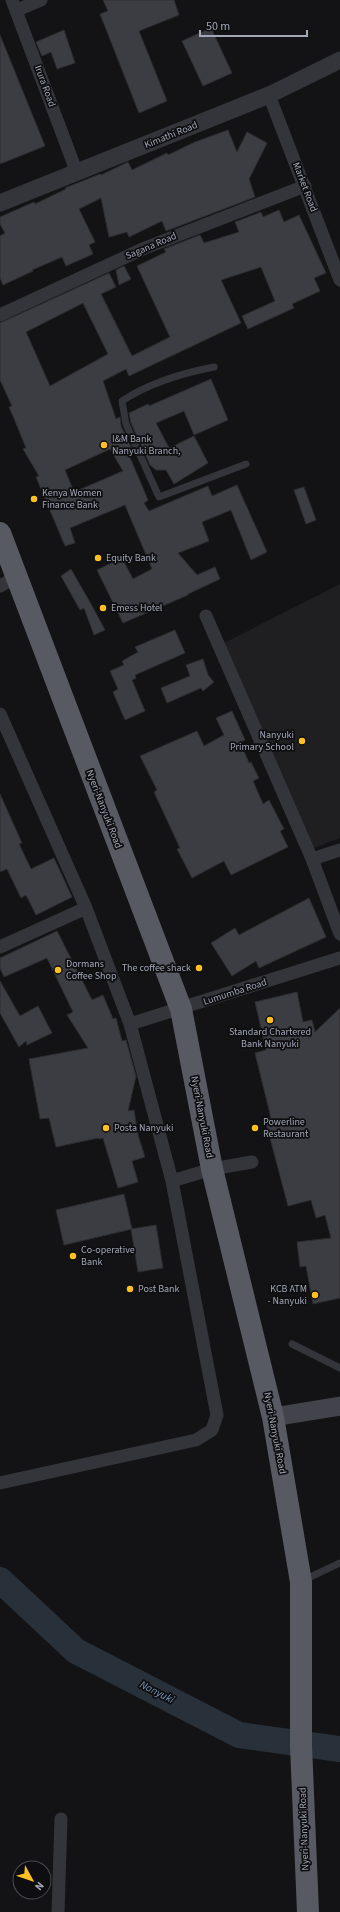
<svg xmlns="http://www.w3.org/2000/svg" width="340" height="1912" font-family="'Source Sans 3',sans-serif">
	<style>
		.built { fill: #1f1f22 }
		.lines { fill: none; stroke-linecap: round; stroke-linejoin: round }
		.river { stroke: #28313a; stroke-width: 26 }
		.building { fill: #3c3d43; stroke: #2d2d31; fill-rule: evenodd }
		.service { stroke: #34353b; stroke-width: 7 }
		.minor { stroke: #34353b; stroke-width: 13 }
		.tertiary { stroke: #34353b; stroke-width: 17 }
		.secondary { stroke: #42434b; stroke-width: 19 }
		.trunk { stroke: #585a63; stroke-width: 22 }
		.poi-dot { fill: #ffc021; stroke: #0e0e10; stroke-width: 1.5 }
		.labels { text-anchor: middle; dominant-baseline: central; stroke-width: 3.5; stroke-linejoin: round; paint-order: stroke }
		.street-label { font-size: 10px; fill: #a3a8b7; stroke: #0e0e10 }
		.poi-label { font-size: 10px; fill: #a3a8b7; stroke: #0e0e10; text-anchor: start }
		.water-label { font-size: 11px; font-style: italic; fill: #7795b6; stroke: #0e0e10 }
	</style>
	<rect width="100%" height="100%" fill="#131315"/>
	<!-- built -->
	<path class="built" d="M340,584v254l-29,11 -89,-205z"/>
	<g class="lines">
		<!-- river -->
		<path class="river" d="M0,1580l76,71 163,84 101,14"/>
	</g>
	<!-- building -->
	<path class="building" d="M103,0h71l5,15 -40,16 28,70 -28,12 -39,-99 8,-3z
		M211,28l21,45 -29,13 -21,-45z
		M64,30l11,33 -18,6 -6,-17 -9,4 -6,-14z
		M0,35l45,111 -45,18z
		M228,130l9,22 10,-20 20,11 -18,36 6,18 -89,34 -4,-10 -33,16 -2,-5 -18,5 -8,-39 -22,11 16,33 -6,3 4,9 -27,12 -4,-9 -30,13 1,1 -30,14 -3,-7v-42l5,-3 -5,-9v-7l34,-15 1,2 31,-15 -1,-1 35,-14 1,1 27,-13 4,8 35,-17 1,2 27,-13z
		M279,210l5,12 15,-7 27,58 -12,5 6,13 -28,13 2,4 -46,21 -6,-13 33,-15 -14,-34 -40,13 20,43 -112,53 -3,-7 -23,12 13,38 4,-2 1,9 13,27 -8,-5 22,52 -4,3 5,8 59,-25 4,10 25,-11 30,67 -16,8 -20,-50 -29,12 7,19 -31,12 19,22 18,-8 5,12 -32,15v1l-65,28 -26,-53 25,-12 11,21 19,-10 -27,-64 -55,23 5,15 -10,3 -29,-69 3,-1 -16,-27 3,-1 -13,-32 -4,-9 3,-1 -12,-26v-57l109,-50 7,14 -15,7 31,62 38,-19 -33,-71 29,-14 -2,-3 36,-14 4,8 35,-11 -4,-10 26,-10 2,5zM83,303l25,51 -58,32 -24,-54zM110,449l13,22 -49,21 -9,-22z
		M124,266l7,13 -12,6 -3,-15z
		M211,379l17,41 -34,15 -10,-24 -28,12 13,25 25,-12 14,27 -34,21 -8,-14h-10l-6,-5 -19,-42 -2,-10 19,-9 1,2z
		M304,487l12,33 -10,4 -12,-34z
		M71,569l20,35 14,26 -11,5 -10,-27 -4,2 -19,-34z
		M175,630l10,23 -50,22 1,3 -4,2 13,31 -20,9 -12,-28 5,-3 -8,-18 14,-6 -2,-4 16,-9 -3,-5z
		M203,659l5,16 6,7 -11,9 -2,-3 -34,15 -6,-15 29,-12 -4,-11z
		M232,711l13,29 -5,2 9,21 2,-1 8,16 -6,3 10,23 6,-4 15,29 -4,2 8,16 -57,28 -7,-14 -32,17 -15,-29 3,-1 -26,-56 3,-2 -17,-34 57,-25 7,15 20,-11 -8,-17z
		M0,794l22,49 -3,1 12,25 23,-11 18,39 -36,18 -10,-20 -5,3 -14,-29 -7,3z
		M309,898l17,39 -67,31 -3,-7 -24,15 -21,-33 24,-15 4,7z
		M57,931l35,69 11,-5 10,24 3,-1 6,23 4,-1 10,36 -8,35 6,-1 4,25 7,22 -13,4 6,21 -20,6 -15,-50 -5,1v-1l-42,9 -7,-29 -9,1 -11,-60 59,-11 -21,-33 6,-3 -26,-54 -43,19 -4,-9v-10z
		M0,981l20,35 18,-10 14,27 -25,12 -1,-4 -7,6 -19,-34z
		M297,992l6,30 9,-2 3,12 25,-24v290l-27,6 -7,-38 -6,1 -3,-25 34,-4 -6,-23 -9,3 -5,-18 -23,6 -23,-87 6,-1 -16,-65 11,-3 -11,-48z
		M124,1194l8,35 -68,16 -8,-35z
		M156,1225l7,43 -25,4 -7,-43z"/>
	<g class="lines">
		<!-- service -->
		<path class="service" d="M214,367c-31,6 -65,16 -92,34l4,23 33,73 87,-33
			M292,1344l48,24
			M304,1580l36,-17"/>
		<!-- minor -->
		<path class="minor" d="M12,0l65,173
			M17,10l24,-10
			M269,95l71,185
			M0,315l145,-67 160,-62
			M0,586l16,-9
			M206,616l106,243 28,75
			M0,714l86,194 44,116 42,157 45,234 -5,15 -16,10 -196,43
			M312,859l28,-9
			M0,947l86,-39
			M130,1024l210,-66
			M172,1181l40,-12 40,-7
			M58,1912l3,-93"/>
		<!-- tertiary -->
		<path class="tertiary" d="M0,203l269,-108 71,-35"/>
		<!-- secondary -->
		<path class="secondary" d="M273,1417l67,-11"/>
		<!-- trunk -->
		<path class="trunk" d="M0,533l181,476 31,160 61,248 28,165v164l7,166"/>
	</g>
	<!-- markers -->
	<g class="poi-dot">
		<circle cx="104" cy="445" r="4"/>
		<circle cx="34" cy="499" r="4"/>
		<circle cx="98" cy="558" r="4"/>
		<circle cx="103" cy="608" r="4"/>
		<circle cx="302" cy="741" r="4"/>
		<circle cx="199" cy="968" r="4"/>
		<circle cx="58" cy="970" r="4"/>
		<circle cx="270" cy="1020" r="4"/>
		<circle cx="106" cy="1128" r="4"/>
		<circle cx="255" cy="1128" r="4"/>
		<circle cx="73" cy="1256" r="4"/>
		<circle cx="130" cy="1289" r="4"/>
		<circle cx="315" cy="1295" r="4"/>
	</g>
	<g class="labels">
		<!-- street labels -->
		<g class="street-label">
			<text transform="translate(45 86) rotate(70)">Irura Road</text>
			<text transform="translate(171 135) rotate(-22)">Kimathi Road</text>
			<text transform="translate(305 187) rotate(69)">Market Road</text>
			<text transform="translate(151 246) rotate(-23)">Sagana Road</text>
			<text transform="translate(104 809) rotate(69)">Nyeri-Nanyuki Road</text>
			<text transform="translate(235 992) rotate(-18)">Lumumba Road</text>
			<text transform="translate(202 1117) rotate(79)">Nyeri-Nanyuki Road</text>
			<text transform="translate(275 1433) rotate(79)">Nyeri-Nanyuki Road</text>
			<text transform="translate(304 1829) rotate(-92)">Nyeri-Nanyuki Road</text>
		</g>
		<!-- poi labels -->
		<g class="poi-label">
			<text x="112" y="439">I&amp;M Bank<tspan x="112" dy="12">Nanyuki Branch,</tspan></text>
			<text x="42" y="493">Kenya Women<tspan x="42" dy="12">Finance Bank</tspan></text>
			<text x="106" y="558">Equity Bank</text>
			<text x="111" y="608">Emess Hotel</text>
			<text x="294" y="735" text-anchor="end">Nanyuki<tspan x="294" dy="12">Primary School</tspan></text>
			<text x="66" y="964">Dormans<tspan x="66" dy="12">Coffee Shop</tspan></text>
			<text x="191" y="968" text-anchor="end">The coffee shack</text>
			<text x="270" y="1032" text-anchor="middle">Standard Chartered<tspan x="270" dy="12">Bank Nanyuki</tspan></text>
			<text x="263" y="1122">Powerline<tspan x="263" dy="12">Restaurant</tspan></text>
			<text x="114" y="1128">Posta Nanyuki</text>
			<text x="81" y="1250">Co-operative<tspan x="81" dy="12">Bank</tspan></text>
			<text x="138" y="1289">Post Bank</text>
			<text x="307" y="1289" text-anchor="end">KCB ATM<tspan x="307" dy="12">- Nanyuki</tspan></text>
		</g>
		<!-- water labels -->
		<g class="water-label">
			<text transform="translate(157 1692) rotate(27)">Nanyuki</text>
		</g>
	</g>
	<!-- north arrow -->
	<g transform="translate(32 1880) rotate(130)"><circle r="19" fill="#0e0e10" stroke="#4a4c53"/>
	<path d="M0-3L7 15L0 10L-7 15Z" fill="#ffc021"/>
	<text y="-6" font-size="11" font-weight="bold" text-anchor="middle" fill="#a3a8b7">N</text>
	</g>
	<!-- scale -->
	<path d="M200 30v6h107v-6" fill="none" stroke="#a3a8b7" stroke-width="2"/>
	<text x="206" y="30" font-size="12" fill="#a3a8b7" stroke="#0e0e10" stroke-width="3" paint-order="stroke">50 m</text>
</svg>
